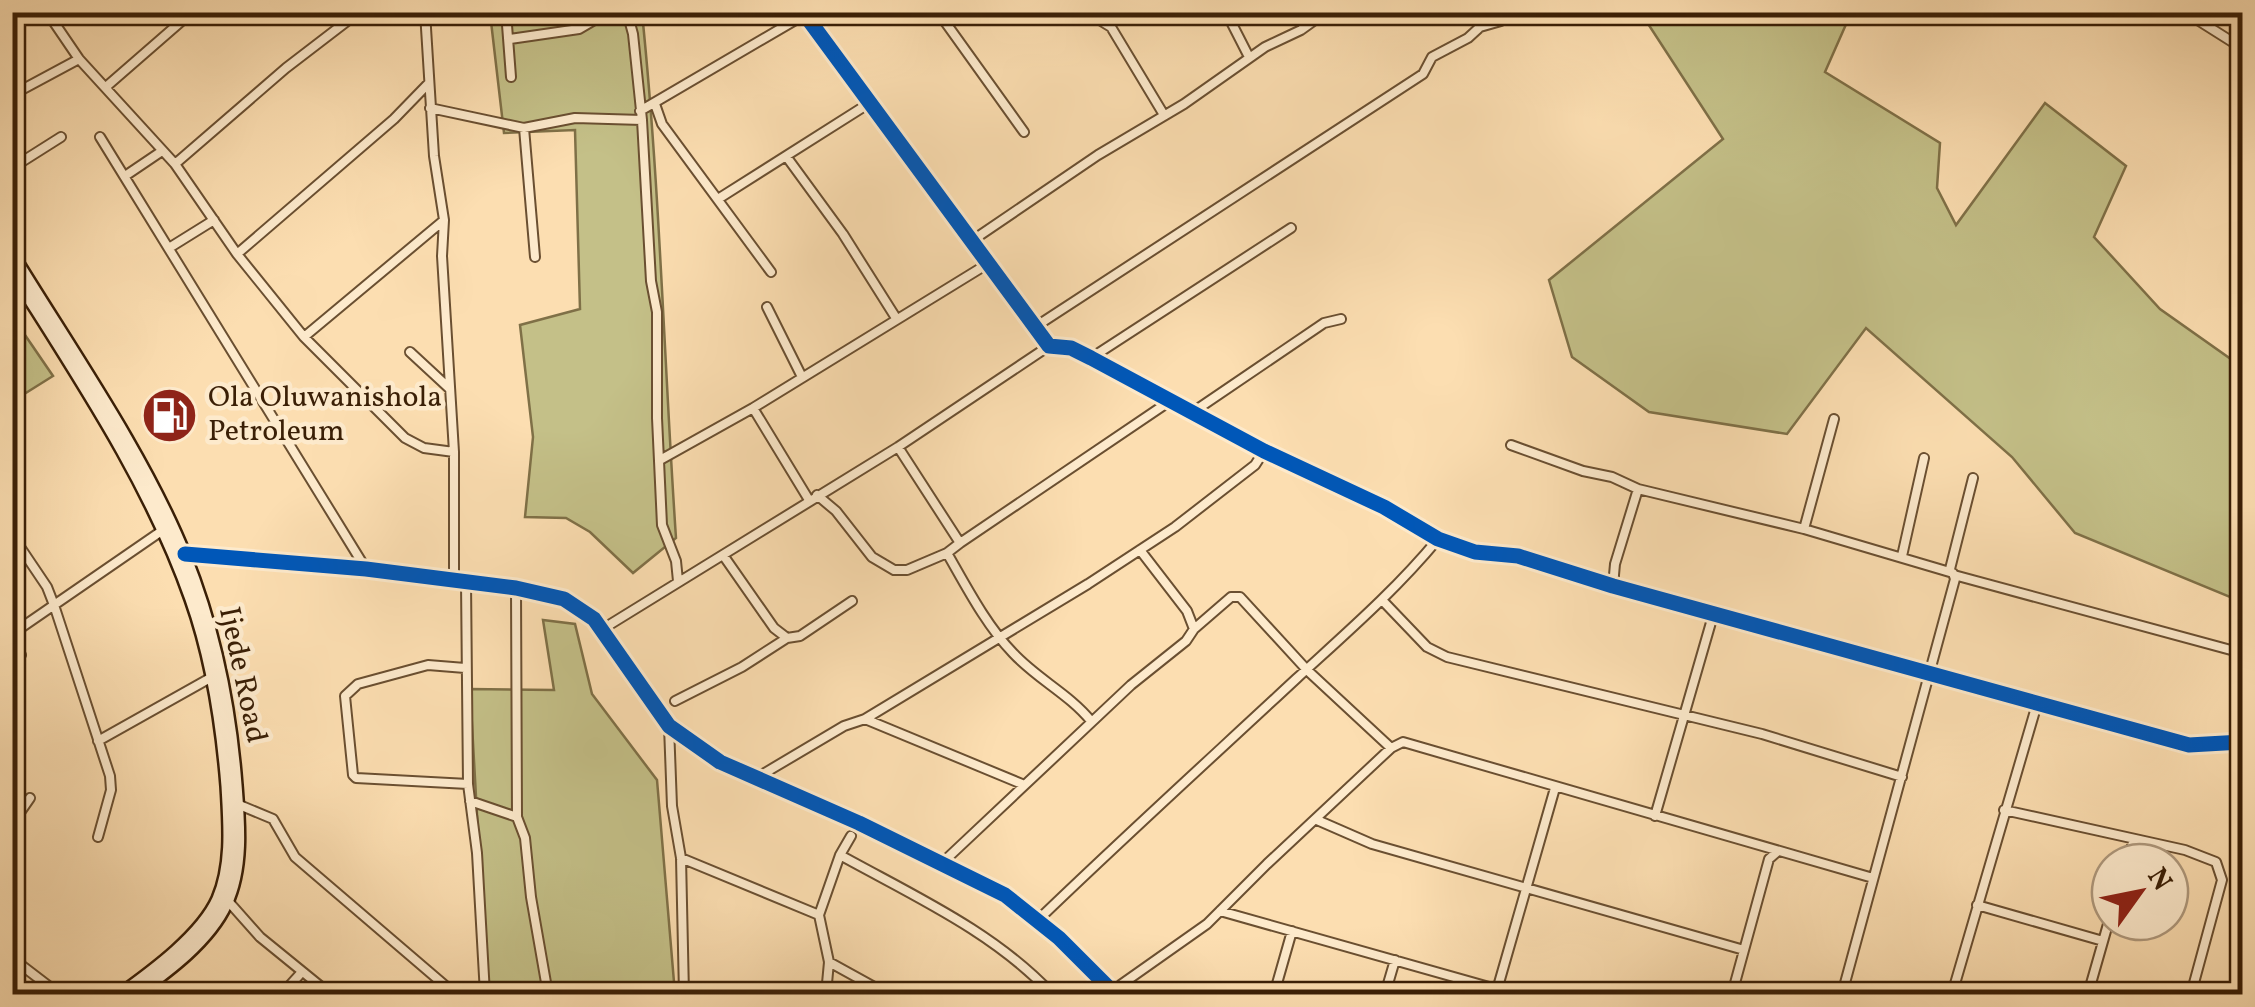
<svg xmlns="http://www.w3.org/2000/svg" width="2255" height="1007" font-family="Vollkorn,serif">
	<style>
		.green { fill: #c4c088; stroke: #7f7047; stroke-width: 2.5 }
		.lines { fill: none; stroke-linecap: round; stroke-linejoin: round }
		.minor-casing { stroke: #6a4f31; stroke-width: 12 }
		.secondary-casing { stroke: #3a1f06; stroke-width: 16 }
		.minor { stroke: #fdeacc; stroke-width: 8 }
		.secondary { stroke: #fdeacc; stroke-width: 11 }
		.cycleway-casing { stroke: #fdeacc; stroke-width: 21 }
		.cycleway { stroke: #0057b8; stroke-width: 15 }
		.labels { text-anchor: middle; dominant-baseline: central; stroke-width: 9; stroke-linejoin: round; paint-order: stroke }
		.poi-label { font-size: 30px; fill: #3a1f06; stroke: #fdeacc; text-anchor: start }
		.street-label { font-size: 30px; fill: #3a1f06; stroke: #fdeacc }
	</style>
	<rect width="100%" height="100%" fill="#fcdeb1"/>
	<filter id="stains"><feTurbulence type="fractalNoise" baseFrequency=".002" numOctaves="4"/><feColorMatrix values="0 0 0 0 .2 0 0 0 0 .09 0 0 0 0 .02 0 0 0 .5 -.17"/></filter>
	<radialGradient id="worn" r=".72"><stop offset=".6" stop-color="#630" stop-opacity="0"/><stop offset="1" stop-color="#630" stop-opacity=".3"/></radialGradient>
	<!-- green -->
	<path class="green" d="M490,13h152c18,174 22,350 34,525l-43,35 -43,-41 -24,-14 -41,-1 8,-80 -13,-112 60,-16 -5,-179 -71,3z
		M1641,13h210l-26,59 115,71 -3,45 19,37 89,-122 81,63 -32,71 66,72 82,58v235l-167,-69 -63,-76 -146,-129 -79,106 -138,-22 -77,-55 -23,-77 174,-141z
		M12,316l41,60 -40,25h-1z
		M543,620l32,4 17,70 65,86 18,214h-188l-17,-305 84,1z"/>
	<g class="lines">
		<defs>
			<path id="minor" d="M47,12l32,47 96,105 62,90 67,83 101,101 19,10 30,4
				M425,12l9,144 10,64 -2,36 12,196v129
				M506,12l5,65
				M627,12l6,22 9,86 9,161 6,31v106l5,107 14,36 2,20
				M803,12l246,334 22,2 20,10 173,93 120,56 54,32 37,13 43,4 95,30 576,159 53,-3
				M938,12l86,120
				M1072,12l26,7 13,8 53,88
				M1226,12l23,45
				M2185,12l57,36
				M510,39l69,-10 29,-17
				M107,86l85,-74
				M12,95l67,-36
				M655,104l7,20 109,148
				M430,108l94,20 51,-10 67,2
				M640,111l164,-96
				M524,128l11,129
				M100,137l266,432
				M786,156l57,78 53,84
				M175,164l111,-96 73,-56
				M12,168l49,-31
				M125,176l37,-25
				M718,199l150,-95
				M973,240l125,-85 86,-51 81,-57 36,-17 25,-18
				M169,248l45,-28
				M237,254l157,-135 34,-35
				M767,307l35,70
				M1035,327l388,-253 9,-17 36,-19 12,-11 21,-6
				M304,337l139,-116
				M410,352l40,37
				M1091,358l200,-130
				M753,408l56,92
				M1193,412l131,-89 17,-4
				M1511,445l72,26 29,6 26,12 -23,75 -2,22
				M898,447l62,96 -13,10c19,33 39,72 66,100 24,26 56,41 78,68
				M660,460l93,-52 236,-145
				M1638,489l166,40 149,44 2,6 -113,415
				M817,495l19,16 36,46 22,13h13l40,-17
				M1804,529l30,-110
				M14,538l33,49 7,18 56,171 1,14 -13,47
				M960,543l210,-142
				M185,554l181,15 150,19 48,11 30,20 75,107 51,36 139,61 146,72 54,43 56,56
				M723,555l51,73 13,10 13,-2 52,-35
				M1902,556l22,-98
				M1950,569l23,-91
				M1954,575l288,78
				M466,582l2,202 9,69 8,141
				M516,588l1,229 8,21 6,59 17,97
				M1382,600l45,47 20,10 315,77 140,43
				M1194,629l37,-32h9l67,73 84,78
				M601,630l297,-183 151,-101
				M12,634l151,-104
				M12,638l9,17
				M465,668l-37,-3 -70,19 -13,12 8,79 3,3 112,6
				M675,701l67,-34 45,-29
				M865,719l157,65
				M669,726l3,80 9,52 3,136
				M98,741l114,-64
				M758,777l86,-51 21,-7 223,-135 87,-57 80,-62 9,-14
				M470,801l47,16
				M237,804l36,15 22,38 160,137
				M2004,810l181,40 31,12 6,18 -31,114
				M1655,816l59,-204
				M1317,820l55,24 372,106
				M12,824l18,-26
				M840,855c74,41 154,77 212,139
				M681,858l138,57
				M2127,862l7,-23
				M941,864l190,-179 55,-44 8,-12 -7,-18 -47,-61
				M228,901l32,36 70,57
				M1977,905l126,36
				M1220,911l294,83
				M1038,920c85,-82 172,-161 258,-241 49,-45 99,-88 142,-140
				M12,958l47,36
				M829,962l58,32
				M1497,990l58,-202
				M684,991l25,3
				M1112,991l95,-67 60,-60 124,-116 12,-6 470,136
				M282,994l19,-21
				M826,994l3,-32 -10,-47 21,-60 11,-19
				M1274,994l18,-63
				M1385,994l10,-34
				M1732,994l37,-135 8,-7
				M1952,994l85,-290
				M2088,994l22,-77"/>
			<path id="secondary" d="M12,254c58,95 132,200 173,302 29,72 45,151 51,229 3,38 7,83 -10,119 -17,37 -58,67 -90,90
				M12,271c66,105 138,211 179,328 21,59 31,125 36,187 2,36 6,78 -9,113 -16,36 -65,72 -97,95"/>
		</defs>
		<!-- minor casing -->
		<use href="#minor" class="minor-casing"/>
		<!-- secondary casing -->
		<use href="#secondary" class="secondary-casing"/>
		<!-- minor -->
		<use href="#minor" class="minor"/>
		<!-- secondary -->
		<use href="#secondary" class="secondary"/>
		<defs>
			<path id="cycleway" d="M803,12l246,334 22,2 20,10 173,93 120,56 54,32 37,13 43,4 95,30 576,159 53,-3
				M185,554l181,15 150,19 48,11 30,20 75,107 51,36 139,61 146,72 54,43 56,56"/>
		</defs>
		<!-- cycleway casing -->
		<use href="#cycleway" class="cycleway-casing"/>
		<!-- cycleway -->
		<use href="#cycleway" class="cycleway"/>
	</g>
	<!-- icons -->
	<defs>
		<symbol id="fuel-disc" viewBox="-11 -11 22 22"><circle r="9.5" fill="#8f2418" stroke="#fdeacc"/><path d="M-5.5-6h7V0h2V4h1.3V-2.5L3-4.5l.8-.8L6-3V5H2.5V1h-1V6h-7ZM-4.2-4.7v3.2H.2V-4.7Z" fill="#fff"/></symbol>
	</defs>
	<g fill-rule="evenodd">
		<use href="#fuel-disc" x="138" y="384" width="63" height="63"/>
	</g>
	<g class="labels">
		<!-- poi labels -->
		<g class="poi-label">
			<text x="208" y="398">Ola Oluwanishola<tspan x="208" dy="34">Petroleum</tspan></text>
		</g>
		<!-- street labels -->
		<g class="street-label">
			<text transform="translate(242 675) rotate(78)">Ijede Road</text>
		</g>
	</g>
	<!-- margin -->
	<rect width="2255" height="1007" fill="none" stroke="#fcdeb1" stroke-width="50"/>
	<rect x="15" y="15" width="2225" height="977" fill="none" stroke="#3a1f06" stroke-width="5"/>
	<rect x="25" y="25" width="2205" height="957" fill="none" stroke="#3a1f06" stroke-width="2.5"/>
	<!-- north arrow -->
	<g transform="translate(2140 892) rotate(57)"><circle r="48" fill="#fdeacc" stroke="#af997d" stroke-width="2.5"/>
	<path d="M0-8L18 38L0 25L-18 38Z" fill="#8f2418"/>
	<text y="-15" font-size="28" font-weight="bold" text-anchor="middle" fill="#3a1f06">N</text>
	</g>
	<rect width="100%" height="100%" filter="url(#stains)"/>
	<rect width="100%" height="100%" fill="url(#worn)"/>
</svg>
